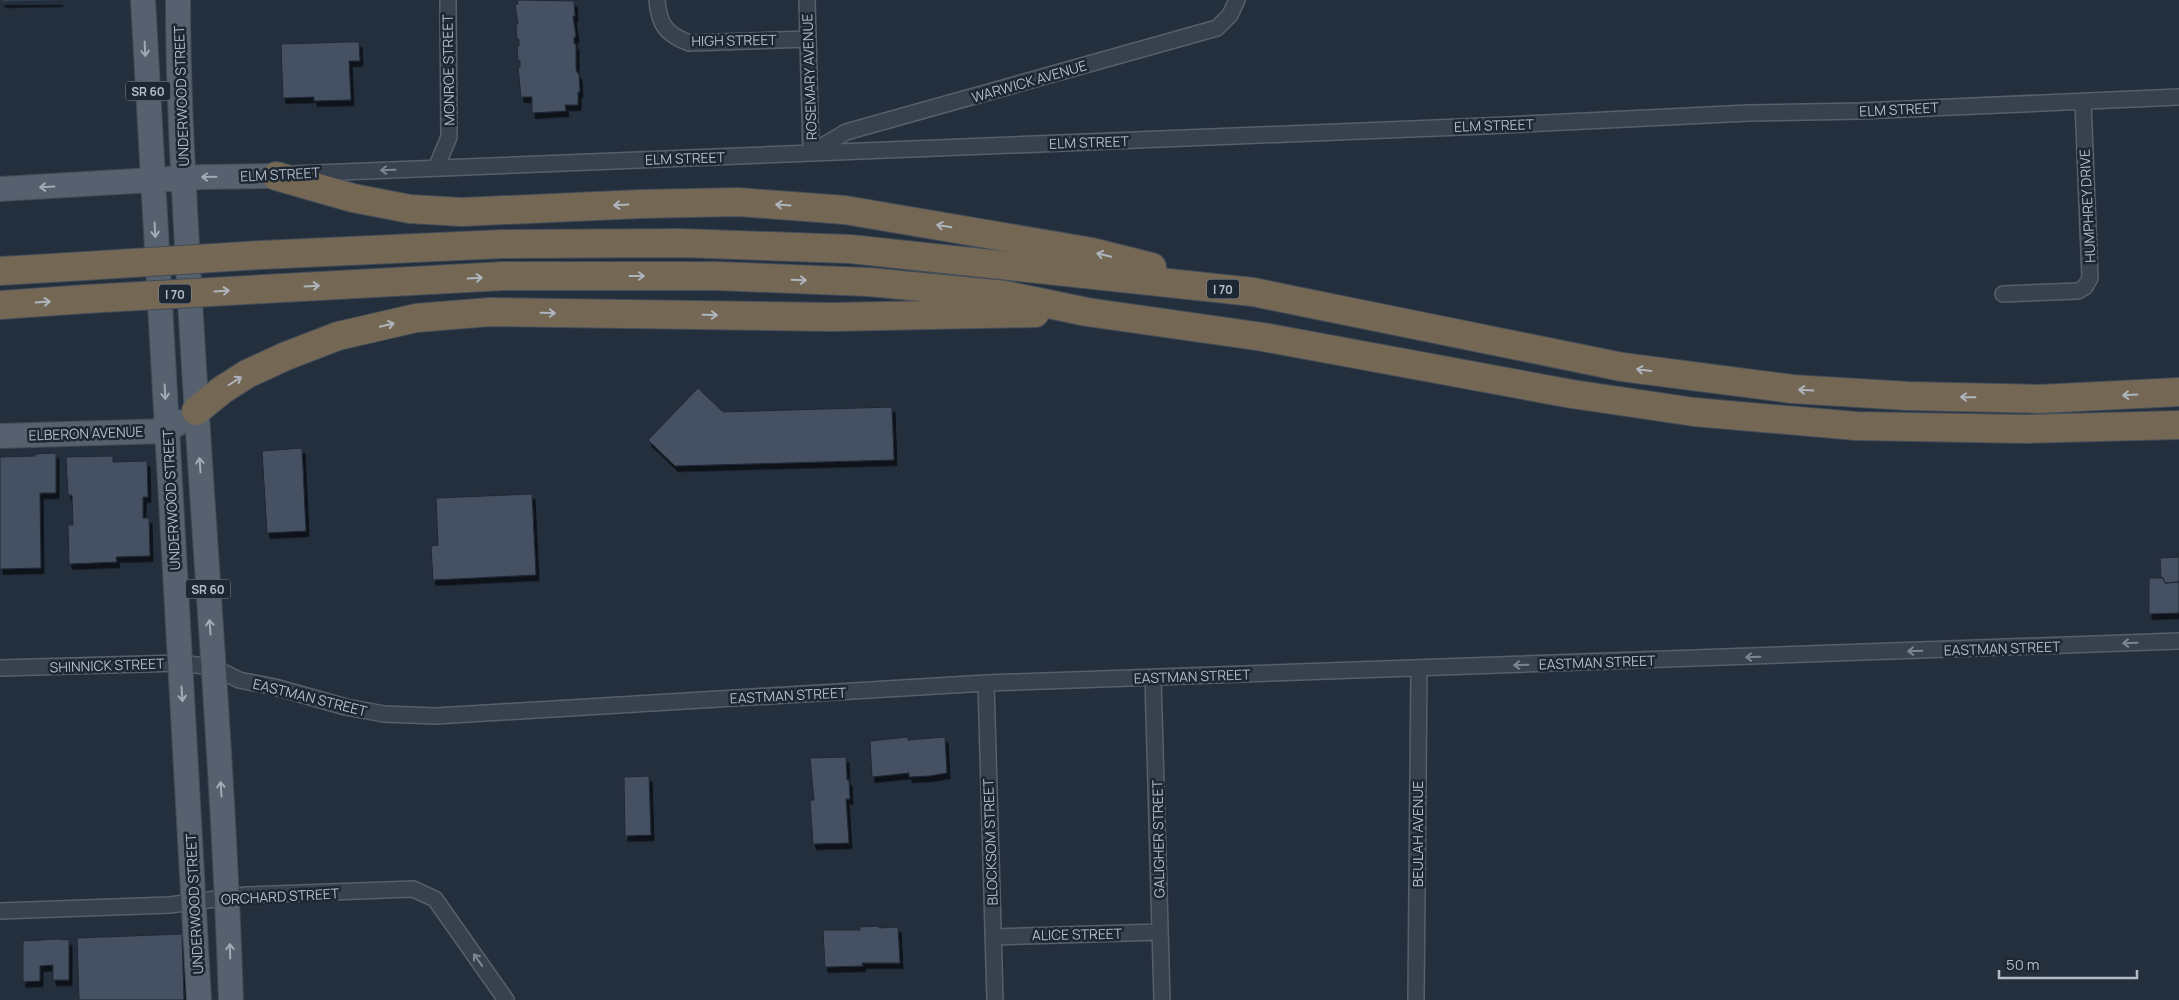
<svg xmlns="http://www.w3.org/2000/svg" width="2179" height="1000" font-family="Manrope,sans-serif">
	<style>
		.building { fill: #455162; stroke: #1f2835; filter: url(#shadow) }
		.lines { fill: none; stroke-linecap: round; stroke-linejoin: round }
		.street-casing { stroke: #565f6c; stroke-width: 18 }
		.primary-casing { stroke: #414a57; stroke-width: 26 }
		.highway-casing { stroke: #434c59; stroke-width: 30 }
		.street { stroke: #38414e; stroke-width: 15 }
		.primary { stroke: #56606e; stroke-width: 24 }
		.highway { stroke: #746855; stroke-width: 28 }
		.highway-bridge-casing { stroke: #434c59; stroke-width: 30; stroke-linecap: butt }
		.highway-bridge { stroke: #746855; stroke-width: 28 }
		.oneway { stroke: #a1aab7 }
		.oneway2 { stroke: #7c8592 }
		.oneway3 { stroke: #aeb4bd }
		.labels { text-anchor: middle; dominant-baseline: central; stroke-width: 5; stroke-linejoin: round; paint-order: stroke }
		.shield { fill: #1d2633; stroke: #878f9c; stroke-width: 1 }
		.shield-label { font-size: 12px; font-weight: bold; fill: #b4bcc9 }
		.street-label { font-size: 14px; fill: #b4bcc9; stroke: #1d2633 }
	</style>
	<defs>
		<filter id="shadow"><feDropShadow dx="3" dy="5.5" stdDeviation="0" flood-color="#0009"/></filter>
	</defs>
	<rect width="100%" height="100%" fill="#242f3e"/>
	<!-- building -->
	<path class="building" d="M2,0h58v1l-58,1z
		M517,0l57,1 1,15h-2l3,21h-2v7h2v26l3,5 1,17h-2v13h-13l1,6 -34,2v-16h-11l-3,-30h2v-6l-2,-1 -1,-14h2v-7h-2l-1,-15h2l-3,-20h3z
		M349,42h10l1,19h-11l2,39 -37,1v-4l-31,1 -2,-54z
		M698,388l25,24 169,-5 2,53 -219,6 -27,-26z
		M302,448l4,83 -39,2 -5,-82z
		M56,453v40h-16l1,75 -41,1v-112l35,-1v-2z
		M113,456v6l34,-1 1,36h-5v21h6l1,38 -34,1 1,5 -48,2 -1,-39h5l-1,-30h-4l-2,-38z
		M532,494l4,81 -103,5 -2,-34 7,-1 -2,-47z
		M2179,557v25l-14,1 -2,-5h-2l-1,-20z
		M2149,578h14l2,5 14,-1v31l-30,1z
		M908,737v3l37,-3 2,36 -18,3 -20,1v-4l-37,4 -2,-36z
		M846,757l1,23h2l1,19h-4l3,44 -36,1 -3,-44h4l-4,-42z
		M649,776l2,59 -26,1 -1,-59z
		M879,926v2l19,-1 2,36h-38l1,3 -38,1 -2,-37h37v-3z
		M182,934l2,66h-105l-2,-62z
		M58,939l11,1v40h-16v-15l-13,1v15l-17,1v-41z"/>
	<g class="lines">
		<defs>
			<path id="street" d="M657,0c2,25 9,34 32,43l118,-4
				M807,0l4,153 35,-21 371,-104 13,-13 7,-15
				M436,168l13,-31 -1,-137
				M292,174l1193,-48 264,-13 112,-2 318,-14
				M2003,294l75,-3 7,-4 5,-9 -7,-177
				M0,668l180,-5 33,4 26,13 36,7 71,20 38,7 52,2 550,-33 1193,-42
				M1153,678l9,322
				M986,683l9,317
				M0,911l170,-6 76,-10 167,-6 22,10 71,101
				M994,937l166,-5
				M1416,1000l3,-332"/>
			<path id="primary" d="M143,0l56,1000
				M178,0c0,94 6,188 11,282 13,239 34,478 42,718
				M0,189l203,-12 73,-1
				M0,436l167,-5 13,-9"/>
			<path id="highway" d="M276,176l77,22 57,11 52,3 179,-8 97,-2 107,8 247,42 60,15
				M261,255l242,-11 178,-1 169,6 403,43 369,75 170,22 116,7 132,3 139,-7
				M0,271l85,-5
				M264,289l240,-13h212l153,6 136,13 82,17 176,25 309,57 122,18 162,14 170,3 153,-4
				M0,305l86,-6
				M196,411l26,-21 25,-16 39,-18 52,-20 78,-18 74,-6 342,5 203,-4"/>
		</defs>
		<!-- street casing -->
		<use href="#street" class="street-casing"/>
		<!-- primary casing -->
		<use href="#primary" class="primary-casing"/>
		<!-- highway casing -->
		<use href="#highway" class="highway-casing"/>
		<!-- street -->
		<use href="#street" class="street"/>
		<!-- primary -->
		<use href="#primary" class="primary"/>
		<!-- highway -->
		<use href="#highway" class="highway"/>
		<defs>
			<path id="highway-bridge" d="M85,266l176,-11
				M86,299l178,-10"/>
		</defs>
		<!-- highway-bridge casing -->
		<use href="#highway-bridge" class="highway-bridge-casing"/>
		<!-- highway-bridge -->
		<use href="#highway-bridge" class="highway-bridge"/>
	</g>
	<!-- one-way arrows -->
	<defs><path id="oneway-shaft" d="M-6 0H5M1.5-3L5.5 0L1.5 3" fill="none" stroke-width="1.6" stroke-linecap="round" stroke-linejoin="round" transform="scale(1.25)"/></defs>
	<g class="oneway">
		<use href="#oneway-shaft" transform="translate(145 49) rotate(87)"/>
		<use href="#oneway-shaft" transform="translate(209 177) rotate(179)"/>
		<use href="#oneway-shaft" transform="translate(47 187) rotate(177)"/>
		<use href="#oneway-shaft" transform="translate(155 230) rotate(87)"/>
		<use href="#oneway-shaft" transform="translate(165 392) rotate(87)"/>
		<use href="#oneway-shaft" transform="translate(200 465) rotate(-94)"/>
		<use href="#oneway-shaft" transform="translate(210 627) rotate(-94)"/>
		<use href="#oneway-shaft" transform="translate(182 694) rotate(86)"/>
		<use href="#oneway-shaft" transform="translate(221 789) rotate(-94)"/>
		<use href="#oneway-shaft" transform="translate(230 951) rotate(-92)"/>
	</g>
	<g class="oneway2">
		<use href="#oneway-shaft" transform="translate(388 170) rotate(178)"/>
		<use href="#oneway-shaft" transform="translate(2130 643) rotate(178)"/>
		<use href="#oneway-shaft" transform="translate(1915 651) rotate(178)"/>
		<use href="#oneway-shaft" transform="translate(1753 657) rotate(178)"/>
		<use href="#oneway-shaft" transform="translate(1521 665) rotate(178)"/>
		<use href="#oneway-shaft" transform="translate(478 960) rotate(-125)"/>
	</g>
	<g class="oneway3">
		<use href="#oneway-shaft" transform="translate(621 205) rotate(177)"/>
		<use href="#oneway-shaft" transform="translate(783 205) rotate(-176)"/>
		<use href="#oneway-shaft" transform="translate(944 226) rotate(-170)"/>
		<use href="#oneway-shaft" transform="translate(1104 255) rotate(-166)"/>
		<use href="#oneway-shaft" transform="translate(637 276)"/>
		<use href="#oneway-shaft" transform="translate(475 278) rotate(-3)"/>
		<use href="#oneway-shaft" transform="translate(799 280) rotate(2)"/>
		<use href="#oneway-shaft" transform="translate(312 286) rotate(-3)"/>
		<use href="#oneway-shaft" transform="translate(222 291) rotate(-4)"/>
		<use href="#oneway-shaft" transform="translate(43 302) rotate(-4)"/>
		<use href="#oneway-shaft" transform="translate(548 313) rotate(1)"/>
		<use href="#oneway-shaft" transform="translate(710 315) rotate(1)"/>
		<use href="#oneway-shaft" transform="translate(387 325) rotate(-13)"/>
		<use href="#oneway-shaft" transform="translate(1644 370) rotate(-173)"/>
		<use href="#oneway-shaft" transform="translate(235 381) rotate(-32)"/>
		<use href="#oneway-shaft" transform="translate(1806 390) rotate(-177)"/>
		<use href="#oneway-shaft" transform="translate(2130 395) rotate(177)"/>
		<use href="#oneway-shaft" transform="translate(1968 397) rotate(-179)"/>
	</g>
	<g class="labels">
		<!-- shield labels -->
		<g class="shield">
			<rect x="125.5" y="81.5" width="45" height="19" rx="4"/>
			<rect x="1207" y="279.5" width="32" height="19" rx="4"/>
			<rect x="159" y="284.5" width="32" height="19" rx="4"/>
			<rect x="185.5" y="579.5" width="45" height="19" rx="4"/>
		</g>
		<g class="shield-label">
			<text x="148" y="91">SR 60</text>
			<text x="1223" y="289">I 70</text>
			<text x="175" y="294">I 70</text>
			<text x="208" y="589">SR 60</text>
		</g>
		<!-- street labels -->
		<g class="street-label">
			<text transform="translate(734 40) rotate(-1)">HIGH STREET</text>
			<text transform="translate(448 70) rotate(-91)">MONROE STREET</text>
			<text transform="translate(809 77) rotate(-92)">ROSEMARY AVENUE</text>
			<text transform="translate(1029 81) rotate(-16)">WARWICK AVENUE</text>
			<text transform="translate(181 96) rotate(-92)">UNDERWOOD STREET</text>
			<text transform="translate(1899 109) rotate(-3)">ELM STREET</text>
			<text transform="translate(1494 125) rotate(-2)">ELM STREET</text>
			<text transform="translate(1089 142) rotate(-2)">ELM STREET</text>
			<text transform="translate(685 158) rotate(-2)">ELM STREET</text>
			<text transform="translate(280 174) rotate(-3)">ELM STREET</text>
			<text transform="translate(2087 206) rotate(-93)">HUMPHREY DRIVE</text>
			<text transform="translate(86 433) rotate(-2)">ELBERON AVENUE</text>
			<text transform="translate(171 500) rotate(-93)">UNDERWOOD STREET</text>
			<text transform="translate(2002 648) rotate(-2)">EASTMAN STREET</text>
			<text transform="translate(1597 662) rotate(-2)">EASTMAN STREET</text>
			<text transform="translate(107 665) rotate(-2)">SHINNICK STREET</text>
			<text transform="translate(1192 676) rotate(-2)">EASTMAN STREET</text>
			<text transform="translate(788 695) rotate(-3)">EASTMAN STREET</text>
			<text transform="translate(310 697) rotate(14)">EASTMAN STREET</text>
			<text transform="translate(1417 834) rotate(-90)">BEULAH AVENUE</text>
			<text transform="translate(1158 839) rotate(-91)">GALIGHER STREET</text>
			<text transform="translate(990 842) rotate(-92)">BLOCKSOM STREET</text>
			<text transform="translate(280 896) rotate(-3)">ORCHARD STREET</text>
			<text transform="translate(194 904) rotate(-93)">UNDERWOOD STREET</text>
			<text transform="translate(1077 934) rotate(-1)">ALICE STREET</text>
		</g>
	</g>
	<!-- scale -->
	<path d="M1999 970v8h138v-8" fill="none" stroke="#b4bcc9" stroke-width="2.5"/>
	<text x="2006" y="970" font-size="15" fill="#b4bcc9" stroke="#1d2633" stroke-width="4" paint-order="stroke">50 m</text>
</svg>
